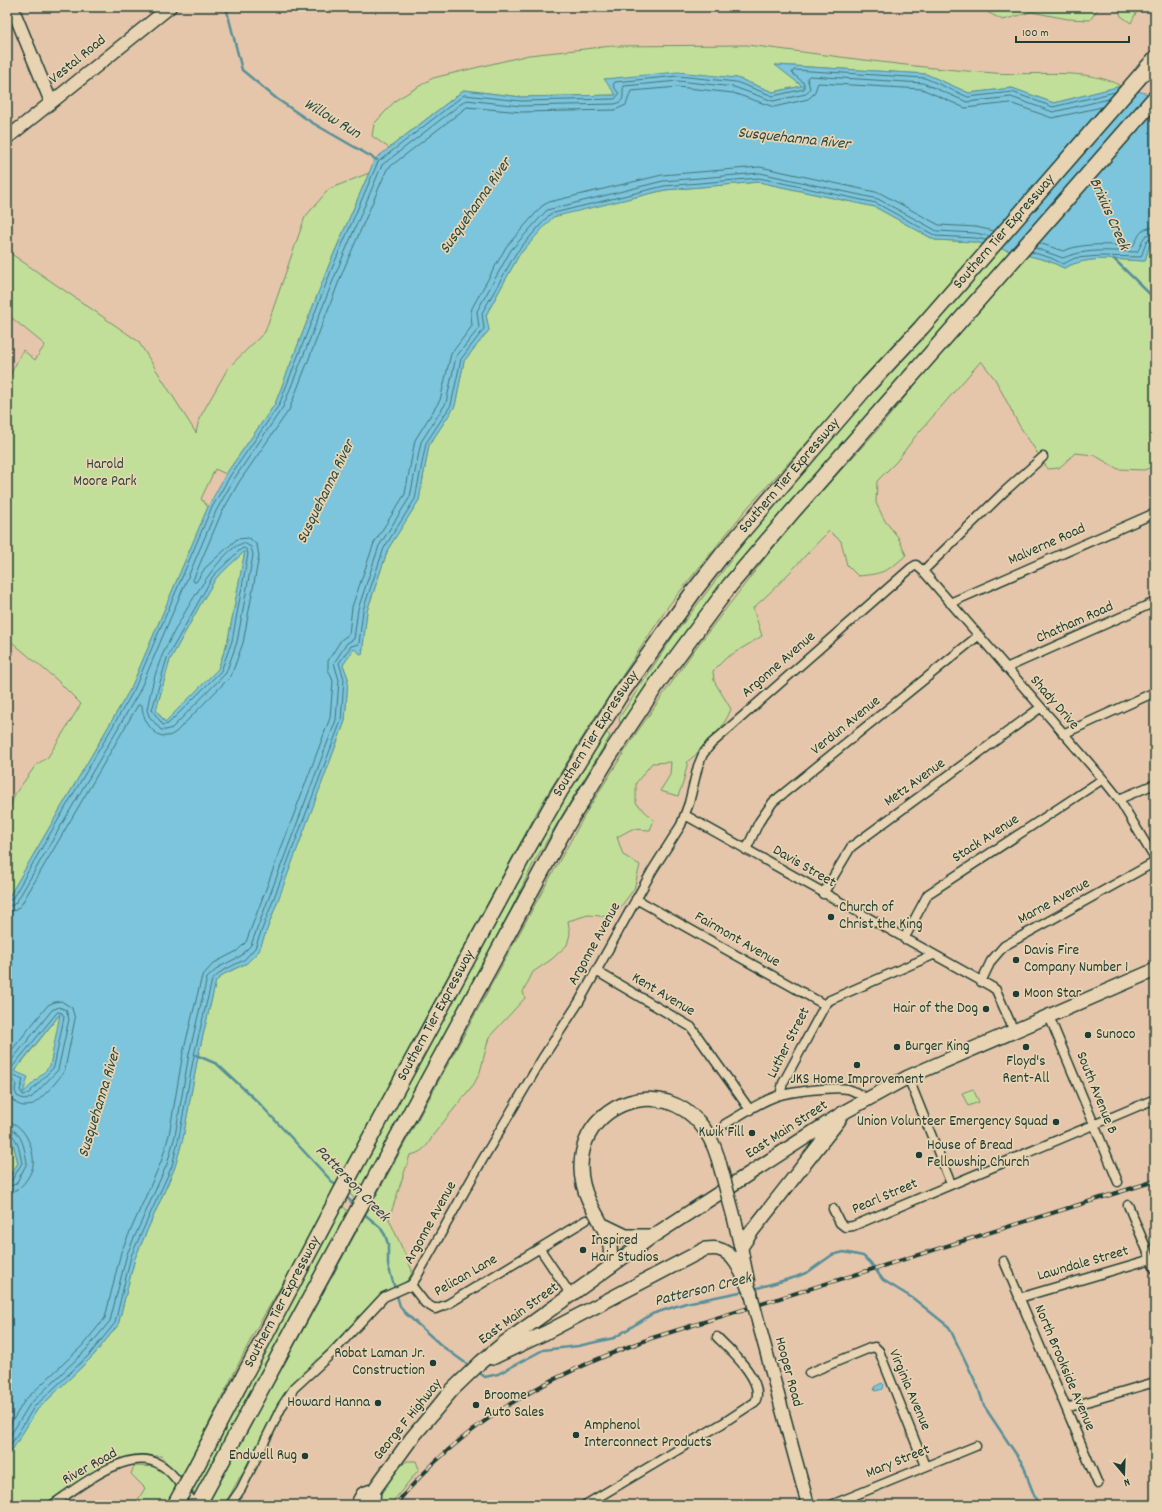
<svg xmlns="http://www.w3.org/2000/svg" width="1162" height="1512" font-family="Dekko,sans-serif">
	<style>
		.green { fill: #c1df98; stroke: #708e66 }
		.water { fill: #7cc5dc; stroke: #578f99; fill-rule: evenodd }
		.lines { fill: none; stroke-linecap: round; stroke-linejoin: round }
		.shore { stroke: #447377; stroke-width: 1 }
		.stream { stroke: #578f99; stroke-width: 2.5 }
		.street-casing { stroke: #1f3d34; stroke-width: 11 }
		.secondary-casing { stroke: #1f3d34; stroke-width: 15 }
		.primary-casing { stroke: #1f3d34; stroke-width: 16 }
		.highway-casing { stroke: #1f3d34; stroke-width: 18 }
		.street { stroke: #e8d4b2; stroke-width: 8 }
		.secondary { stroke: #e8d4b2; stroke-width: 12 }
		.primary { stroke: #e8d4b2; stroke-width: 13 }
		.highway { stroke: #e8d4b2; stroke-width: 15 }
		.rail-casing { stroke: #1f3d34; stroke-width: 4 }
		.rail { stroke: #e8d4b2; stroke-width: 2.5; stroke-dasharray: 8; stroke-linecap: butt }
		.secondary-bridge-casing { stroke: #1f3d34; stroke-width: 15; stroke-linecap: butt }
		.primary-bridge-casing { stroke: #1f3d34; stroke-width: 16; stroke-linecap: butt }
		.highway-bridge-casing { stroke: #1f3d34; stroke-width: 18; stroke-linecap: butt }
		.secondary-bridge { stroke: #e8d4b2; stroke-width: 12 }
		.primary-bridge { stroke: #e8d4b2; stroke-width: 13 }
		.highway-bridge { stroke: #e8d4b2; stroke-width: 15 }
		.poi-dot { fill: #1f3d34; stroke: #e8d4b2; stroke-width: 1.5 }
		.labels { text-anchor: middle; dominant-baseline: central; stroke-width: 3.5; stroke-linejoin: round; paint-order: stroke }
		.street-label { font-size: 15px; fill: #1f3d34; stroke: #e8d4b2 }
		.park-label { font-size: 15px; fill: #274539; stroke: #e8d4b2 }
		.poi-label { font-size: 15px; fill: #1f3d34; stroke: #e8d4b2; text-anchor: start }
		.water-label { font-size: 16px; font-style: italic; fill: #284b45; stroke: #e8d4b2 }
	</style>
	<rect width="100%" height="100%" fill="#e5c6ab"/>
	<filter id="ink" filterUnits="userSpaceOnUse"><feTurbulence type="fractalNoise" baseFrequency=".025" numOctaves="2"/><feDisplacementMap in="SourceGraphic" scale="8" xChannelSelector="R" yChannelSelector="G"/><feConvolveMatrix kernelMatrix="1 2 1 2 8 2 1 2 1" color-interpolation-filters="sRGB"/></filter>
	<g filter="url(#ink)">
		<!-- green -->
		<path class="green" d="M986,7h113l-9,13 -22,-1 -37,-7 -28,8 -16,-8z
			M1118,7h21l-8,16 -10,-7z
			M747,45c82,10 166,23 248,28 39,3 92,-6 126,13l-67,17 -42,-15 -43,5 -43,-19 -150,-9 26,21 -29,6 -36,-14 -132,1 11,16 -95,2 -57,-7 -75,58 -17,-12 2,-12 22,-24 37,-22 96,-23 83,-9z
			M369,173l-40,92 -54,139 -49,70 -11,-5 -14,30 7,8 -77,181 -124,212v-84l8,-22 21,-29 12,-8 33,-53 -24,-24 -50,-42v-257l16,-31 12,10 10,-15 -38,-31v-63l131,90 58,92 3,-14 29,-51 37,-36 40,-115 24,-28z
			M759,182l116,25 60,33 40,2 13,3 -240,262 -79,98 -74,112 -53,86 -122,225 -79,155 -86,148 -74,148 -20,-23h-33l-83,49h-38v-47l30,-48 56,-54 25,-31 17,-67 40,-91 8,-29 15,-82 18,-75 8,-7 23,-11 12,-13 86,-229 3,-43 -5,-13 11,-17 8,7 5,-44 21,-62 31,-49 10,-55 26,-39 9,-45 25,-31 -3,-15 33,-60 34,-39 112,-26z
			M1150,242l5,1v223l-11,4 -26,-1 -24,-14 -19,-2 -16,15 -11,1 -29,-44 -24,-46 -14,-18 -67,77 -17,23 -20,20 -1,22 9,18 13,16 8,18c-17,16 -24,19 -48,21l-11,-11 -6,-24 -12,-10c-26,26 -49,54 -76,77l9,28 -36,22 -13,13 1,10 17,28c-8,21 -25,38 -43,52l-5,22 -5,13 -18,-5 10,-16 1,-13 -19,1 -16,20v20l18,17 -4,10 -18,-1 -15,8 6,18 17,10 -6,24 -21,28 -25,-2 -20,6 2,13 -3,11 -15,14 -19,13 -10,20 2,6 -36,39 -9,35 -6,12 -41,51c-5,11 -11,18 -23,20l-21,64 23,51c-1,13 -13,15 -23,21 -5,2 -9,6 -14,9l-88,92 -57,103 -7,10h-18l75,-133 257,-471 53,-95 45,-71 60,-86 90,-117 95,-105 143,-173 26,7 15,7c25,-13 54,-8 81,-7z
			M997,247l19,6 -391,469 -5,1 -1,-5 53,-80 115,-152 77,-84z
			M245,551l-17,89 -10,29 -53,53 -9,-12 14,-50 30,-55 16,-27z
			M606,732l4,4 -76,126 -45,93 -133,245 -7,-7 198,-366z
			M61,1013l-11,53 -27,28 -9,-22z
			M973,1089l6,13 -11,4 -6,-13z
			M7,1134l6,9 5,20 -11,18z
			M342,1205l7,8 -152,284 -8,-12z
			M407,1461h9l3,8 -29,36h-17l21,-34z
			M134,1466l26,1 17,20 -11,18h-31l10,-17 -14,-14z"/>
		<!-- water -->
		<path class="water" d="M775,65l151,9 43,19 43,-5 42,15 67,-17 34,10v147h-5l-5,18c-27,-1 -56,-6 -81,7l-15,-7 -74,-19 -40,-2 -60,-33 -116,-25 -94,8 -112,27 -34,38 -33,60 3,15 -25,31 -9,45 -26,39 -10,55 -31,49 -21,62 -5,44 -8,-6 -11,16 5,13 -3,43 -86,230 -12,12 -23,11 -8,7 -18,75 -15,82 -8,29 -40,91 -17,67 -25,31 -56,54 -30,48v-277l11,-18 -5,-20 -6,-9v-234l124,-212 77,-181 18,-33 49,-70 54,-139 46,-106 89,-69 57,7 95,-2 -12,-16 74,-7 59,6 36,14 29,-6zM245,551l-17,89 -10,29 -53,53 -9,-12 14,-50 30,-55 16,-27zM60,1014l-10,52 -27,27 5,-16 -14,-6z
			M882,1383l2,2 -1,4 -8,2 -1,-4z"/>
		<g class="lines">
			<!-- shore -->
			<path class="shore" d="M1039,243l24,8c22,-9 46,-6 70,-5 6,-9 7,-20 22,-18
				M1035,248l28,10c24,-10 49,-7 74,-6 6,-8 4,-20 18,-18
				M1031,252l20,6 12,6 12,-6 25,-2 41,1 6,-17 8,-1
				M244,543l7,4 2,8 -16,87 -11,31 -54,55 -6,2h-5l-12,-14 -2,-6c3,-17 8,-38 15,-54 10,-23 57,-110 82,-113z
				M244,548l3,2 1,4 -16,87 -11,30 -53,53 -5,1 -11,-15 15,-52 46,-82 27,-26z
				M7,901l5,-2 122,-209 77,-181 19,-33 49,-71 54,-139 45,-104 86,-67 57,6 94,-2 4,-5 -6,-9 2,-3 63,-6 58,6 37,14 31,-7v-6l-12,-10 2,-3 131,8 43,19 44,-5 41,15 62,-15
				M7,906l6,-1 4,-4 122,-209 77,-181 18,-32 49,-72 55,-139 44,-103 84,-65 55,6 94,-2c12,-3 6,-10 9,-18l54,-5 56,6 39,14 33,-7 4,-6 -3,-10 2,-2 114,7 44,19 44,-5 42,15 56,-13
				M7,912l9,-2 5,-5 117,-200h4c0,17 17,41 34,27l55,-56 12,-33 16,-87 -2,-11 -8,-7 -12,1 -32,29 -9,14h-2l-1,-2 28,-66 18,-32 50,-72 54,-139 44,-102 80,-62 54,5 94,-2 11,-5 5,-14 47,-4 55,6 41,14 34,-8 6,-5 4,-11 104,6 43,19 45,-5 42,15 50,-11
				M58,1012l4,1 2,4 -10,50 -26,27 -5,1 -3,-5 3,-10 -11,-5 -1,-6z
				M7,1056l41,-51 7,-3 6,-1 11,7 3,11 -10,50c-3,8 -26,33 -34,36 -5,2 -11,1 -15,-2 -7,-5 -4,-14 -9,-18
				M7,1066l45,-56 7,-3 7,3 3,9 -11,51 -26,27 -6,3 -9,-4 -2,-5 1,-8 -9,-6
				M7,1122c17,0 28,28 26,43 -2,12 -14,28 -26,28
				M7,1128c15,1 18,23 20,35l-11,21 -9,3
				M7,1133c11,1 13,21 15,30l-10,17 -5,2
				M7,1430l18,-30 57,-54 23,-28 16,-66 40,-90 8,-27 14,-82 19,-77 12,-13 23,-12 9,-9 84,-224 3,-37 -5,-12v-8l13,-21 8,-6 3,-27 22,-64 31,-49 10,-54 25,-40 11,-46 21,-28 -1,-12 1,-6 34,-61 36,-41 7,-4 113,-27 98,-8 120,26 59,32 37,2 18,4
				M7,1441l23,-37 56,-54 24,-29 17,-67 40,-90 8,-28 14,-82 18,-76 12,-11 22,-11 10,-11 85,-225 3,-40 -5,-17 13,-20 7,-4 4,-30 21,-63 31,-49 11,-55 25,-39 10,-46 23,-29 -2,-17 34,-61 36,-40 116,-29 97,-8 118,26 59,32 38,2 15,3
				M7,1451l27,-44 56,-53 25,-31 16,-67 41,-90 7,-29 15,-82 18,-75 10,-9 22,-11 11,-12 86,-227 3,-42 -5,-16 12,-17 8,-2 4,-34 21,-62 31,-49 11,-56 25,-38 10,-46 23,-30 -2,-16 34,-60 34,-39 114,-28 95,-8 117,25 60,33 39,2 11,2"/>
			<!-- stream -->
			<path class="stream" d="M226,7l16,63 35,29 34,23 66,38
				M1114,259l41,40
				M1155,369v2
				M196,1055l21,9 42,39 78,84
				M344,1195l11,10
				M363,1213l17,14 5,8 3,9v21l12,41 4,6 38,34 29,21
				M754,1289l42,-12 12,-5 24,-17 12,-3 19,4 7,6 13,18 31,19 35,28 29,60 6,19 40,60 5,16 9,23
				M477,1371l8,6 13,-3 45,-24 35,-4 36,-8 38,-24 34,-11 59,-12"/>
			<defs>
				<path id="street" d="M923,571l82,-80 38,-34
					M950,603l205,-90
					M1006,668l149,-66
					M1063,734l92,-42
					M1119,799l36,-15
					M685,815l307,172 4,3 18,41
					M746,850l13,-28 14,-20 205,-166
					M823,894l28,-47 189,-139
					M636,899l189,106
					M904,939l24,-45 175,-115
					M596,971l95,56 59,83
					M981,982l10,-21 13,-15 151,-84
					M1049,1016l69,166
					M908,1077l43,107
					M780,1095l3,-12 42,-78 5,-5 103,-45
					M725,1124c16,-9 34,-22 52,-28 14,-4 56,-10 71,-7 7,2 13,6 19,10
					M1128,1205l27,64
					M833,1209l7,14 5,4 8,-1 302,-127
					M540,1249l31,46
					M1004,1261l94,223
					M411,1285l14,18 10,6 13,-5 138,-84
					M1019,1298l136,-40
					M809,1373l61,-25 5,-1 4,4 46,115
					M1066,1408l89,-26
					M52,1505c25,-17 76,-59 107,-41 15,8 26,28 36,41
					M230,1505l11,-16 41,-83 12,-18 38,-35 52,-56 27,-12 5,-7 64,-114 62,-105 37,-57 73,-131 29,-46 8,-22 9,-37 5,-12 8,-10 200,-176 5,-3 7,6 180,208 16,20 36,60
					M585,1505l138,-82 32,-21c11,-20 -25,-52 -38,-65
					M831,1505l145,-59"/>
				<path id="secondary" d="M12,7l39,95
					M7,138l163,-131
					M741,1247l7,34
					M759,1325l49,180"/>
				<path id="primary" d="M735,1221l6,26
					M601,1224l25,12h27
					M741,1247l11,-16 87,-111
					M610,1267c0,-7 1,-15 0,-21 -3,-15 -14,-31 -21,-45 -15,-32 -9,-68 20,-89 17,-12 39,-16 59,-10 27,9 42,30 50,56
					M492,1358l53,-25 160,-84c4,0 9,-1 13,0 19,4 26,30 33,45
					M357,1505l6,-11 11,-4 37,-51 41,-49 29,-28 23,-19 149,-107 193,-125 62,-34 247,-107
					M369,1505l4,-5 1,-10"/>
				<g id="highway">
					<path id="s1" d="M197,1465l147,-279 177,-326 39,-69 60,-96 74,-104 28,-36 146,-170 53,-57 234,-269"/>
					<path d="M198,1505l367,-677 44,-72 50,-75 71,-96 63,-74 362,-413"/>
				</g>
			</defs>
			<!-- street casing -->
			<use href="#street" class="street-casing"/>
			<!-- secondary casing -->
			<use href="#secondary" class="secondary-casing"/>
			<!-- primary casing -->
			<use href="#primary" class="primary-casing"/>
			<!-- highway casing -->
			<use href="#highway" class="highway-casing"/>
			<!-- street -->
			<use href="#street" class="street"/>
			<!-- secondary -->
			<use href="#secondary" class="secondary"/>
			<!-- primary -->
			<use href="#primary" class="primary"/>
			<!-- highway -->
			<use href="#highway" class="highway"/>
			<defs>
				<path id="rail" d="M395,1505c71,-86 154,-130 257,-167l503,-157"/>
			</defs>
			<!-- rail casing -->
			<use href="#rail" class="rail-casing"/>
			<!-- rail -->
			<use href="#rail" class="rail"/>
			<defs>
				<path id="secondary-bridge" d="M751,1294l8,31"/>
				<path id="primary-bridge" d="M718,1158l17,63"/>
				<path id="highway-bridge" d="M175,1505l22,-40"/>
			</defs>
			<!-- secondary-bridge casing -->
			<use href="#secondary-bridge" class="secondary-bridge-casing"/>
			<!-- primary-bridge casing -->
			<use href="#primary-bridge" class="primary-bridge-casing"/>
			<!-- highway-bridge casing -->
			<use href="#highway-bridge" class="highway-bridge-casing"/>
			<!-- secondary-bridge -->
			<use href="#secondary-bridge" class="secondary-bridge"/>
			<!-- primary-bridge -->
			<use href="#primary-bridge" class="primary-bridge"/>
			<!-- highway-bridge -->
			<use href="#highway-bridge" class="highway-bridge"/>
		</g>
	</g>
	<!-- markers -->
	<g class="poi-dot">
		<circle cx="831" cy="917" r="4"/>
		<circle cx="1016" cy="960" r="4"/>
		<circle cx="1016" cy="994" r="4"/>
		<circle cx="986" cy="1009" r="4"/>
		<circle cx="1088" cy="1035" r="4"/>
		<circle cx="897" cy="1047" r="4"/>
		<circle cx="1026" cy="1047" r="4"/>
		<circle cx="857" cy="1065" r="4"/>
		<circle cx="1056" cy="1122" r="4"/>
		<circle cx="752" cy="1133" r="4"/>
		<circle cx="919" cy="1155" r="4"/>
		<circle cx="583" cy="1250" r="4"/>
		<circle cx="433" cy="1363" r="4"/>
		<circle cx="378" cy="1403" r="4"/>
		<circle cx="476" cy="1405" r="4"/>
		<circle cx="576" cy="1435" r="4"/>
		<circle cx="305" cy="1456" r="4"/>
	</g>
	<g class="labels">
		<!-- street labels -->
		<g class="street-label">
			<text transform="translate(78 60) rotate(-39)">Vestal Road</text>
			<text stroke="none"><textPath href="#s1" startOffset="1481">Southern Tier Expressway</textPath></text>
			<text stroke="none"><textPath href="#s1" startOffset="1156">Southern Tier Expressway</textPath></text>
			<text transform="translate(1047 545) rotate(-24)">Malverne Road</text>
			<text transform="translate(1075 623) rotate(-24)">Chatham Road</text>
			<text transform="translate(779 665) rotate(-41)">Argonne Avenue</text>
			<text transform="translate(1054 703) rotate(49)">Shady Drive</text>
			<text transform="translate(846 726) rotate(-39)">Verdun Avenue</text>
			<text stroke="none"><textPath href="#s1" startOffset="833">Southern Tier Expressway</textPath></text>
			<text transform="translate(915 783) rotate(-36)">Metz Avenue</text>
			<text transform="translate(986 839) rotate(-33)">Stack Avenue</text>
			<text transform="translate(804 867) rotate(30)">Davis Street</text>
			<text transform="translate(1054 902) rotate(-29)">Marne Avenue</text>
			<text transform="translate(737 940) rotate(30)">Fairmont Avenue</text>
			<text transform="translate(595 944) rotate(-61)">Argonne Avenue</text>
			<text transform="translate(663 995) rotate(31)">Kent Avenue</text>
			<text stroke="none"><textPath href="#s1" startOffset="509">Southern Tier Expressway</textPath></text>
			<text transform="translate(789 1043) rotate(-63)">Luther Street</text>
			<text transform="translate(1096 1093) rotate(68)">South Avenue B</text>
			<text transform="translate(787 1130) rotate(-33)">East Main Street</text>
			<text transform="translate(885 1197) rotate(-23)">Pearl Street</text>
			<text transform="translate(431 1223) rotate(-61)">Argonne Avenue</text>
			<text transform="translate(1083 1264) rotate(-16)">Lawndale Street</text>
			<text transform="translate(466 1276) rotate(-30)">Pelican Lane</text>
			<text stroke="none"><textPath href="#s1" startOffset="184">Southern Tier Expressway</textPath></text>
			<text transform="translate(519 1314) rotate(-36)">East Main Street</text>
			<text transform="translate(1064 1368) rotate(67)">North Brookside Avenue</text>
			<text transform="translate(788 1372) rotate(75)">Hooper Road</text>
			<text transform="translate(909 1390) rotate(67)">Virginia Avenue</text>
			<text transform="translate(408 1420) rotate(-51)">George F Highway</text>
			<text transform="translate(898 1462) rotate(-22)">Mary Street</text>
			<text transform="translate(90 1467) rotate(-29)">River Road</text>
		</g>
		<!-- park labels -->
		<g class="park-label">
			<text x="105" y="465">Harold<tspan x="105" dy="17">Moore Park</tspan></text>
		</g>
		<!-- poi labels -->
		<g class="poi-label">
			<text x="839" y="908">Church of<tspan x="839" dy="17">Christ the King</tspan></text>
			<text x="1024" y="951">Davis Fire<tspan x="1024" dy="17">Company Number 1</tspan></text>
			<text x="1024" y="994">Moon Star</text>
			<text x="978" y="1009" text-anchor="end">Hair of the Dog</text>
			<text x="1096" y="1035">Sunoco</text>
			<text x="905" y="1047">Burger King</text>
			<text x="1026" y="1062" text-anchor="middle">Floyd's<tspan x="1026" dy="17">Rent-All</tspan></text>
			<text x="857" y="1080" text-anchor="middle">JKS Home Improvement</text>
			<text x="1048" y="1122" text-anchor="end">Union Volunteer Emergency Squad</text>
			<text x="744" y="1133" text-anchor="end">Kwik Fill</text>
			<text x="927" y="1146">House of Bread<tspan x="927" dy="17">Fellowship Church</tspan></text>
			<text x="591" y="1241">Inspired<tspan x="591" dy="17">Hair Studios</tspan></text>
			<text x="425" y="1354" text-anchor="end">Robat Laman Jr.<tspan x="425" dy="17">Construction</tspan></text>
			<text x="484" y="1396">Broome<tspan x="484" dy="17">Auto Sales</tspan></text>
			<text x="370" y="1403" text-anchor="end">Howard Hanna</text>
			<text x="584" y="1426">Amphenol<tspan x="584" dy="17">Interconnect Products</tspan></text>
			<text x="297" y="1456" text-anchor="end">Endwell Rug</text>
		</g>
		<!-- water labels -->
		<g class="water-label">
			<text transform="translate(332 119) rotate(31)">Willow Run</text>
			<text transform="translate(794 139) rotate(6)">Susquehanna River</text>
			<text transform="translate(476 206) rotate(-55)">Susquehanna River</text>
			<text transform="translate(1109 214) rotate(66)">Brixius Creek</text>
			<text transform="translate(326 492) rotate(-64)">Susquehanna River</text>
			<text transform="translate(100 1103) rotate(-73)">Susquehanna River</text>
			<text transform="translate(352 1184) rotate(46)">Patterson Creek</text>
			<text transform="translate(703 1290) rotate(-14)">Patterson Creek</text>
		</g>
	</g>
	<!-- margin -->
	<rect width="1162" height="1512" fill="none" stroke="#e8d4b2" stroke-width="24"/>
	<rect x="12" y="12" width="1138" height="1488" fill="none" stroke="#1f3d34" stroke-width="1.5" filter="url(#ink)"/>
	<!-- north arrow -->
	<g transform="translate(1124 1474) rotate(161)" stroke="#e8d4b2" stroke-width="3" paint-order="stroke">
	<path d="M0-3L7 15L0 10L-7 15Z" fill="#1f3d34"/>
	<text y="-6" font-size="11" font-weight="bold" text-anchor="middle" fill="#1f3d34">N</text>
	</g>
	<!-- scale -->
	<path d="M1016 36v6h113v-6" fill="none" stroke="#1f3d34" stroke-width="2"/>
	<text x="1022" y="36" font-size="12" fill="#1f3d34" stroke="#e8d4b2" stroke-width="3" paint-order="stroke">100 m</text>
</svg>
